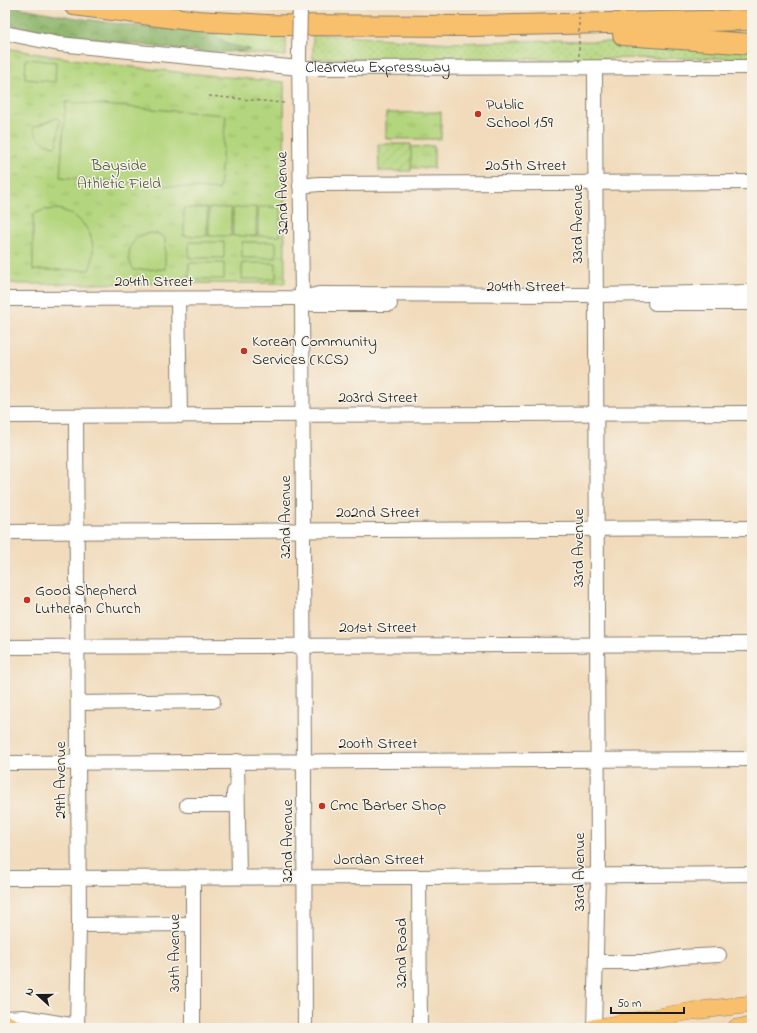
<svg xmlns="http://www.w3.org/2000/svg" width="757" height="1033" font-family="'Indie Flower',sans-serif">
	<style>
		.grass { fill: url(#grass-dots); stroke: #68784c }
		.forest { fill: url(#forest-crowns); stroke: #556944 }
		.park { fill: url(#park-tufts); stroke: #68784c }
		.garden { fill: url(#garden-furrows); stroke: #68784c }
		.pitch { fill: #b3d57d; stroke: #68784c }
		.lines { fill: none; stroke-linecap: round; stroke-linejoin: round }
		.minor-casing { stroke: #867c6c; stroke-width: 16 }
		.major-casing { stroke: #867c6c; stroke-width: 18 }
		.highway-casing { stroke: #867c6c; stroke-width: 22 }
		.path { stroke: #867c6c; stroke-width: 1.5; stroke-dasharray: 3 3; stroke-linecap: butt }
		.minor { stroke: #fff; stroke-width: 14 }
		.major { stroke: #f8bf6c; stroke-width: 17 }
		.highway { stroke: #f8bf6c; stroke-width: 20 }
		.minor-bridge-casing { stroke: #867c6c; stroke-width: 16; stroke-linecap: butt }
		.path-bridge { stroke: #867c6c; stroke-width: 1.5; stroke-dasharray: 3 3; stroke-linecap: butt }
		.minor-bridge { stroke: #fff; stroke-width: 14 }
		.poi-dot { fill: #c8321e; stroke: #f7f3e8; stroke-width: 1.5 }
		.labels { text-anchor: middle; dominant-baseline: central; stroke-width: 3; stroke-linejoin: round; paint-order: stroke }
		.street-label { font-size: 16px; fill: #1c1c1c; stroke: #f7f3e8 }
		.poi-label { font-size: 16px; fill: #1c1c1c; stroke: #f7f3e8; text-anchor: start }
		.park-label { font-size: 16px; fill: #495439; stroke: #f7f3e8 }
	</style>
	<defs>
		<pattern id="grass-dots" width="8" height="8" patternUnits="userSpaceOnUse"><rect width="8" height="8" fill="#b3d57d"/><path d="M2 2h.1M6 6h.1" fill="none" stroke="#99b66b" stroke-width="1.8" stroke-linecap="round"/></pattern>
		<pattern id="forest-crowns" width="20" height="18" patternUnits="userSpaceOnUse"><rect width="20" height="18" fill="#8eb66c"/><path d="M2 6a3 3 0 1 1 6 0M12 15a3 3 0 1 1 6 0" fill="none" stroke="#739358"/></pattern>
		<pattern id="park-tufts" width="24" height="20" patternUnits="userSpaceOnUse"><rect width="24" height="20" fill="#b3d57d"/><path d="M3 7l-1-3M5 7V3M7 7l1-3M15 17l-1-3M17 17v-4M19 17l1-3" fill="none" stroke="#99b66b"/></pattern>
		<pattern id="garden-furrows" width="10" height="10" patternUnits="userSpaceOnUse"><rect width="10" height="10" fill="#b3d57d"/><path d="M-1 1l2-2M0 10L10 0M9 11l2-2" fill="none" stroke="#99b66b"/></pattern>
	</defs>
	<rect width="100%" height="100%" fill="#f7f3e8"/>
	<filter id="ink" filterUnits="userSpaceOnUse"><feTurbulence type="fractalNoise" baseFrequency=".025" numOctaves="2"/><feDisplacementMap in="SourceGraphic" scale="8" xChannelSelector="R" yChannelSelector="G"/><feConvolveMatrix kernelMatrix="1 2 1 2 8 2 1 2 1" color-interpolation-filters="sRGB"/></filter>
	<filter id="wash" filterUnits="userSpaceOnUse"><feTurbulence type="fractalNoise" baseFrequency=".012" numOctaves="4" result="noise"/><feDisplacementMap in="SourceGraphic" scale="16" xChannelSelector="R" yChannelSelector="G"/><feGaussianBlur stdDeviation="0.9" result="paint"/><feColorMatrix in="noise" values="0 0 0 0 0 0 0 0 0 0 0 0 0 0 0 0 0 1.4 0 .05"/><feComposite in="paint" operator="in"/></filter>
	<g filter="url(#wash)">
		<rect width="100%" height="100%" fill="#f1dbbc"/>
		<!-- grass -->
		<path class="grass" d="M211,31l75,4v21l-51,-4 14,-2 -23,-6z
			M313,34l139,9 102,-3 93,3 105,7v8l-439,1z"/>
		<!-- forest -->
		<path class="forest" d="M5,5l72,13 73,10 61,3 15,13 24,5c-32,7 -68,1 -100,-3 -49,-6 -97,-13 -145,-22z"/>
		<!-- park -->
		<path class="park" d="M5,48c92,17 185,26 279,34l1,201 -266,1 -14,-2z
			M441,112v27h-55v-26z
			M434,146v22h-24v-21z"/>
		<!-- garden -->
		<path class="garden" d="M378,144h33v27h-32z"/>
		<!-- pitch -->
		<path class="pitch" d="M26,59l30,3 -1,20 -30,-3z
			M66,102l160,13 -7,75 -159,-13z
			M57,118l3,2 -3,24 -2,2c-11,-2 -19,-7 -22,-19z
			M256,207v29h-23v-28z
			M258,207h22v29h-22z
			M184,208h23v28h-23z
			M209,208h22v28h-22z
			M57,209c29,6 44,34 32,61h-56v-56l11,-4z
			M150,233l8,1 7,4v31l-31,1c-11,-15 -3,-35 16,-37z
			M189,242h35v16h-35z
			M242,242h34v16h-34z
			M189,263h35v16h-35z
			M242,263h34v16h-34z"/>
	</g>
	<g filter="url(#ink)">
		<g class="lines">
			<defs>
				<g id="minor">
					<path id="s1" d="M5,33l54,11 240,24 453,-1"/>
					<path d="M299,55l3,243 3,730"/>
					<path d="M300,186l19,-2 433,-2"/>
					<path d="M302,298l10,6h78"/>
					<path d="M5,299l297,-1 17,-4 276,1 157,-3"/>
					<path d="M178,299l2,117"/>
					<path d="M655,303h97"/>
					<path d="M5,416l747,-3"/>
					<path d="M76,416l3,509 -2,103"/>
					<path d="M5,532l747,-4"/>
					<path d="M5,647l747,-3"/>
					<path d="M78,703l135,-2"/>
					<path d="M237,761l2,116"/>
					<path d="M5,763l747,-4"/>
					<path d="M187,805h47v-13"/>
					<path d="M419,877l1,151"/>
					<path d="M5,878l414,-1 333,-3"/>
					<path d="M79,925l113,-1"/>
					<path d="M596,962h53l32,-5 38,-2"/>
					<path d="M5,1018l18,-1 54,9"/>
					<path d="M193,1028v-151"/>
					<path d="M594,1028l4,-153 -3,-807"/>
				</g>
				<path id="major" d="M5,1023l10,5
					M593,1028l100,-17 59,-7
					M736,1028l16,-2"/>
				<path id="highway" d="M74,5l123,16 71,4 205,1 279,-6
					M623,35l129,9"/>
			</defs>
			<!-- minor casing -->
			<use href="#minor" class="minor-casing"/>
			<!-- major casing -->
			<use href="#major" class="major-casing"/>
			<!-- highway casing -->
			<use href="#highway" class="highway-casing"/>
			<!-- path -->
			<path class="path" d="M5,55l2,-7
				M209,96l75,7"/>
			<!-- minor -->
			<use href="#minor" class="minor"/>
			<!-- major -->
			<use href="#major" class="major"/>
			<!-- highway -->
			<use href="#highway" class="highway"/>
			<defs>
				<path id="minor-bridge" d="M299,55l1,-50"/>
			</defs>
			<!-- minor-bridge casing -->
			<use href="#minor-bridge" class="minor-bridge-casing"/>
			<!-- path-bridge -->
			<path class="path-bridge" d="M579,62v-57"/>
			<!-- minor-bridge -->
			<use href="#minor-bridge" class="minor-bridge"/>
		</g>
	</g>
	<!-- markers -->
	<g class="poi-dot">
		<circle cx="478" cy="114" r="4"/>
		<circle cx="244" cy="351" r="4"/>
		<circle cx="27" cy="600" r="4"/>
		<circle cx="322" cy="806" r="4"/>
	</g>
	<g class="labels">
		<!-- street labels -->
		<g class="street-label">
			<text stroke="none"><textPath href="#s1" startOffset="375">Clearview Expressway</textPath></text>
			<text x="526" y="166">205th Street</text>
			<text transform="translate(283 193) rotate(-91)">32nd Avenue</text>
			<text transform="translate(578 224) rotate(-90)">33rd Avenue</text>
			<text x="154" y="282">204th Street</text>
			<text x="526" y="287">204th Street</text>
			<text x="378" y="398">203rd Street</text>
			<text x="378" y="513">202nd Street</text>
			<text transform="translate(286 517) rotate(-90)">32nd Avenue</text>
			<text transform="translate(579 548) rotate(-90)">33rd Avenue</text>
			<text x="378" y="628">201st Street</text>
			<text x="378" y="744">200th Street</text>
			<text transform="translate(61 780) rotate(-90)">29th Avenue</text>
			<text transform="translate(288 841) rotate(-90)">32nd Avenue</text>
			<text x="379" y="860">Jordan Street</text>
			<text transform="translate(580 872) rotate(-90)">33rd Avenue</text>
			<text transform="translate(175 953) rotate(-90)">30th Avenue</text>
			<text transform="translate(402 953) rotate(-90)">32nd Road</text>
		</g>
		<!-- poi labels -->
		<g class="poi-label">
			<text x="486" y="105">Public<tspan x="486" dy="18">School 159</tspan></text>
			<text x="252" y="342">Korean Community<tspan x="252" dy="18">Services (KCS)</tspan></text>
			<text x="35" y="591">Good Shepherd<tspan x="35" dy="18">Lutheran Church</tspan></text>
			<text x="330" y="806">Cmc Barber Shop</text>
		</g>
		<!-- park labels -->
		<g class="park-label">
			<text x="119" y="166">Bayside<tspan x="119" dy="18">Athletic Field</tspan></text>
		</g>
	</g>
	<!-- margin -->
	<rect width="757" height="1033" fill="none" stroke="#f7f3e8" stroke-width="20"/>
	<!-- north arrow -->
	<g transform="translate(38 995) rotate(291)" stroke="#f7f3e8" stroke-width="3" paint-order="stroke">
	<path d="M0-3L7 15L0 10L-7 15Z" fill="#1c1c1c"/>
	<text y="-6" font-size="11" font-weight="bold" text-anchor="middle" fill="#1c1c1c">N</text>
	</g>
	<!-- scale -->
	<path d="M611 1007v6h73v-6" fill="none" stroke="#1c1c1c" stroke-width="2"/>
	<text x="617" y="1007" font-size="12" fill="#1c1c1c" stroke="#f7f3e8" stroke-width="3" paint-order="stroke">50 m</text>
</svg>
